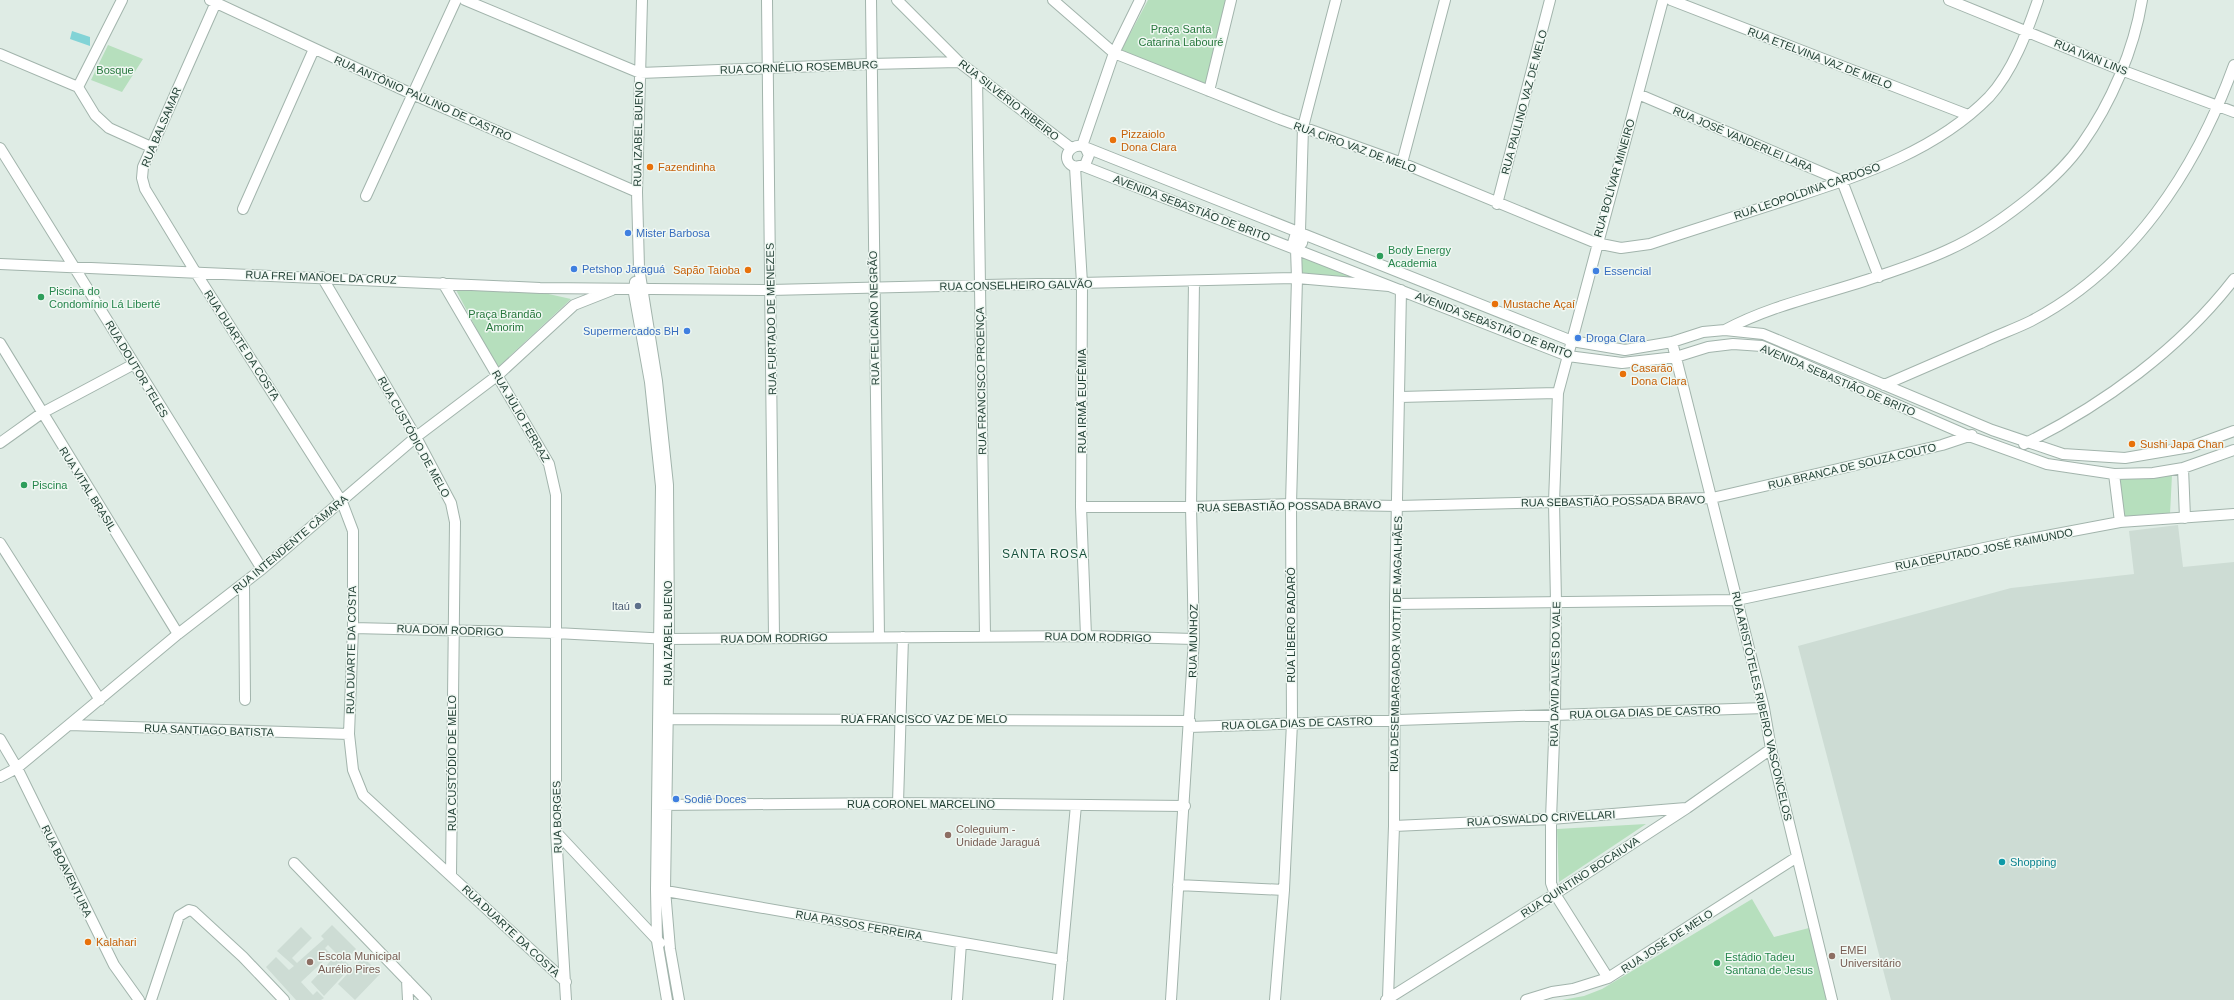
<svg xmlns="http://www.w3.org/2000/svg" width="2234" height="1000" font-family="Arial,sans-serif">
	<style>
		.built { fill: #cddcd4 }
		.green { fill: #b6dfbd }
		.water { fill: #82d3d6 }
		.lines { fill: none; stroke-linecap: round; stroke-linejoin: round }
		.minor-casing { stroke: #a2b4ac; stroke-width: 12 }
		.minor { stroke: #fff; stroke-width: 10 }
		.food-dot { fill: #e8710a; stroke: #f0f8f3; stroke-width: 1.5 }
		.shop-dot { fill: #3f7fe0; stroke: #f0f8f3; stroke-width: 1.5 }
		.leisure-dot { fill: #2e9e5b; stroke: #f0f8f3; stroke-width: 1.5 }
		.service-dot { fill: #5c6f8a; stroke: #f0f8f3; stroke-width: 1.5 }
		.education-dot { fill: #8d6e63; stroke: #f0f8f3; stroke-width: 1.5 }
		.culture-dot { fill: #0f9aa8; stroke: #f0f8f3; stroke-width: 1.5 }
		.labels { text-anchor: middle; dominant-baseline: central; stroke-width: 3; stroke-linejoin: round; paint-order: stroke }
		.park-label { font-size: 11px; fill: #26773c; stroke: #f0f8f3 }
		.street-label { font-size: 11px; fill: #1f3d32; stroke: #f0f8f3 }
		.food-label { font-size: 11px; fill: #c56008; stroke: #f0f8f3; text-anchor: start }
		.shop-label { font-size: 11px; fill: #366cbe; stroke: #f0f8f3; text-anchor: start }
		.leisure-label { font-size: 11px; fill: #27864d; stroke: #f0f8f3; text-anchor: start }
		.service-label { font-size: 11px; fill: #4e5e75; stroke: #f0f8f3; text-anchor: end }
		.education-label { font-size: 11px; fill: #785e54; stroke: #f0f8f3; text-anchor: start }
		.culture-label { font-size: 11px; fill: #0d838f; stroke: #f0f8f3; text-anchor: start }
		.neighbourhood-label { font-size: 12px; letter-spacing: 1px; fill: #19513d; stroke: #f0f8f3 }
	</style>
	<rect width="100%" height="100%" fill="#dfece5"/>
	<!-- built -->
	<path class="built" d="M2178,525l5,42 51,-5v438h-343l-93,-354 213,-58 123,-14 -5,-43z
		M332,925l24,24 -11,12 6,6 -27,29 -13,-14 26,-28 -9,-9 -3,3 6,6 -30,28 12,13 4,-4 7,7 -3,2h-25l-30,-33 10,-10 13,13 5,-4 -17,-15 24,-24 11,11 -20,20 5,5 27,-24 -3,-3z
		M363,957l17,17 -25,26 -17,-16z"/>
	<!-- green -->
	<path class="green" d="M1148,0h80l-22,85 -85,-34z
		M108,45l35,14 -21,33 -31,-12z
		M1299,253l72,30 -70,-3z
		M455,288l80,3 36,8 -74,69z
		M2172,475l-2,39 -48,6 -5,-43z
		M1646,824l-87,58 -2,-53z
		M1752,899l22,38 35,-9 18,72h-265l22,-4 18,-7z"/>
	<!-- water -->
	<path class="water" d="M72,31l18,6v9l-20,-7z"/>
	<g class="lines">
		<defs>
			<path id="minor" d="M210,0l202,94 225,98
				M217,0l-74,167 -1,11 3,11 51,84 146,229 11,29v97l-4,106 4,36 10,25 203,187
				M465,0l175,73 230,-9 89,-2
				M642,0l-5,192 2,76 18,113 11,104 1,154 -4,251 5,59 9,51
				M767,0l7,637
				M871,0l8,637
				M897,0l62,62 112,86
				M1053,0l61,53 166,66 122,44 194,80 25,5 29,-4c45,-15 90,-29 136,-44 72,-24 148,-47 203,-103 24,-26 38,-65 49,-97
				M1671,0l297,115
				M1949,0l172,70 113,42
				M0,54l78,33 17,28 14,13 42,19
				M977,77l8,559
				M78,87l44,-87
				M1209,91l22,-91
				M1638,94l204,87 37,96
				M1082,146l32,-93 26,-53
				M0,148l262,421
				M1086,149l3,6 -4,10 -10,2c-15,-6 -7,-23 7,-21l490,195 53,9 47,-8 31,-10 22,-2 38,4 229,96 71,24 62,4 65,-11 44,-16
				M1402,163l43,-163
				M1083,166l485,190 54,7 54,-6 32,-10 25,-3 29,2 207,90 78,28 67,10 39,-1 30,-5 51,-18
				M1075,167l7,116 -1,224 5,129
				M366,196l90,-196
				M1497,204l53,-204
				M243,209l71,-160
				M1296,249l6,-6 1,-7 -3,-5 3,-104 33,-127
				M0,264l540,24 230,2 527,-12 92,8
				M322,277l94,160 35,66 4,19 -4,353
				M635,282l-1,11 16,89 11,104 -5,404 1,51 10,59
				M443,283l106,181 7,31v337l10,168
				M1725,330c48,-26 103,-36 154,-54 24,-8 48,-16 71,-27 42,-19 105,-66 132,-105 29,-41 52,-94 60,-144
				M1672,342l92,366 7,41 61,251
				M0,343l178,291
				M1884,385c32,-14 65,-28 97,-42 16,-8 34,-14 50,-22 101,-53 165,-151 203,-256
				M1400,397l158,-4
				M0,443l42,-30 92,-49
				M2024,444c79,-39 156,-95 210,-165
				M2183,468l2,50
				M2114,474l6,48
				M1081,507h110l100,-3 107,2 314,-8 230,-53 30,-10
				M0,543l100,157
				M244,583l1,117
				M1395,604l342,-4 266,-56 117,-22 114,-8
				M353,628l203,5 113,6 417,-3 108,3
				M662,719l528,2
				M69,725l280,9
				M1189,727l575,-19
				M0,739l17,29 97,197 25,35
				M0,777l17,-9 161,-134 84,-65 154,-132 82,-62 76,-70 38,-15
				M898,803l5,-166
				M658,805l240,-2 287,3
				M1394,826l157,-7 135,-11
				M556,832l104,111
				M294,863l132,137
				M1178,885l106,5
				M660,890l402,70
				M1608,978l-53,-84 -4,-11v-64l4,-105 1,-112 -2,-100 4,-109 105,-393
				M407,980l1,20
				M1388,998l6,-172 1,-222 6,-314
				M151,1000l28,-84 10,-6 4,1 50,46 41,43
				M957,1000l4,-57
				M1058,1000l18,-195
				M1171,1000l23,-361 -3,-132 3,-226
				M1275,1000l9,-110 8,-167 -1,-219 6,-226 -1,-29 -3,-6 3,-10 4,-2
				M1386,1000l169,-106 132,-86 84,-59
				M1526,1000l26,-8 21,-3 35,-11 189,-121"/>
		</defs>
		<!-- minor casing -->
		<use href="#minor" class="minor-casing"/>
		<!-- minor -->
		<use href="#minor" class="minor"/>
	</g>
	<!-- markers -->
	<g class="food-dot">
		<circle cx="1113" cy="140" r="4"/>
		<circle cx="650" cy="167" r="4"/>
		<circle cx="748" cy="270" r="4"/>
		<circle cx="1495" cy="304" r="4"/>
		<circle cx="1623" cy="374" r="4"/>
		<circle cx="2132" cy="444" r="4"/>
		<circle cx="88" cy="942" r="4"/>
	</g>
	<g class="shop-dot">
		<circle cx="628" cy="233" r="4"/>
		<circle cx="574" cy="269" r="4"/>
		<circle cx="1596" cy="271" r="4"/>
		<circle cx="687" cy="331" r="4"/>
		<circle cx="1578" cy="338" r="4"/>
		<circle cx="676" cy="799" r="4"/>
	</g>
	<g class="leisure-dot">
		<circle cx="1380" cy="256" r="4"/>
		<circle cx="41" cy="297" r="4"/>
		<circle cx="24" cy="485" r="4"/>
		<circle cx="1717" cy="963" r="4"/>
	</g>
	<circle class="service-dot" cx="638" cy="606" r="4"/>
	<g class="education-dot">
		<circle cx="948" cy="835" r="4"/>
		<circle cx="1832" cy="956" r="4"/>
		<circle cx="310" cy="962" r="4"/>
	</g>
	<circle class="culture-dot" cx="2002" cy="862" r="4"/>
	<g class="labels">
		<!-- park labels -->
		<g class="park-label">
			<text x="1181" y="29">Praça Santa<tspan x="1181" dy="13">Catarina Labouré</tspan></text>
			<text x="115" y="70">Bosque</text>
			<text x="505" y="314">Praça Brandão<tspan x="505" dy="13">Amorim</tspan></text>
		</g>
		<!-- street labels -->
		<g class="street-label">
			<text transform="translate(2091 57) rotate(22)">RUA IVAN LINS</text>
			<text transform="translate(1820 58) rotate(21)">RUA ETELVINA VAZ DE MELO</text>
			<text transform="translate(799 67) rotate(-2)">RUA CORNÉLIO ROSEMBURG</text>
			<text transform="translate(423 98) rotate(24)">RUA ANTÔNIO PAULINO DE CASTRO</text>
			<text transform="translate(1009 100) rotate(38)">RUA SILVÉRIO RIBEIRO</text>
			<text transform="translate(1524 102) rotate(-75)">RUA PAULINO VAZ DE MELO</text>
			<text transform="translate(161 127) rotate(-67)">RUA BALSAMAR</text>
			<text transform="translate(638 134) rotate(-89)">RUA IZABEL BUENO</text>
			<text transform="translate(1743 139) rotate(23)">RUA JOSÉ VANDERLEI LARA</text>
			<text transform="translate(1355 147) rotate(20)">RUA CIRO VAZ DE MELO</text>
			<text transform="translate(1614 178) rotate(-74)">RUA BOLÍVAR MINEIRO</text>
			<text transform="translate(1807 191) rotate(-19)">RUA LEOPOLDINA CARDOSO</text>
			<text transform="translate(1192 208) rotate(21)">AVENIDA SEBASTIÃO DE BRITO</text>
			<text transform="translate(321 277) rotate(2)">RUA FREI MANOEL DA CRUZ</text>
			<text transform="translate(1016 285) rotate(-1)">RUA CONSELHEIRO GALVÃO</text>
			<text transform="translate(874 318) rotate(-91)">RUA FELICIANO NEGRÃO</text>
			<text transform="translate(771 319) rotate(-91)">RUA FURTADO DE MENEZES</text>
			<text transform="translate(1494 325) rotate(21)">AVENIDA SEBASTIÃO DE BRITO</text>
			<text transform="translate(242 345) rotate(57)">RUA DUARTE DA COSTA</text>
			<text transform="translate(137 369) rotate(59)">RUA DOUTOR TELES</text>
			<text transform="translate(1838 380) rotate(23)">AVENIDA SEBASTIÃO DE BRITO</text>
			<text transform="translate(981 381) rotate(-91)">RUA FRANCISCO PROENÇA</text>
			<text transform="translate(1082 401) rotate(-90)">RUA IRMÃ EUFÊMIA</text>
			<text transform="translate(521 416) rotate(60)">RUA JÚLIO FERRAZ</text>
			<text transform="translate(414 437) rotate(61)">RUA CUSTÓDIO DE MELO</text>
			<text transform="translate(1852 466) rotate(-13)">RUA BRANCA DE SOUZA COUTO</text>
			<text transform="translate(88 489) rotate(58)">RUA VITAL BRASIL</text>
			<text transform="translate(1613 501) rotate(-1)">RUA SEBASTIÃO POSSADA BRAVO</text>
			<text transform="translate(1289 506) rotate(-1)">RUA SEBASTIÃO POSSADA BRAVO</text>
			<text transform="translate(290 544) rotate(-40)">RUA INTENDENTE CÂMARA</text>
			<text transform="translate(1984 549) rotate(-11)">RUA DEPUTADO JOSÉ RAIMUNDO</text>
			<text transform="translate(1291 625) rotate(-90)">RUA LÍBERO BADARÓ</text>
			<text transform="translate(450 630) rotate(2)">RUA DOM RODRIGO</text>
			<text transform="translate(668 633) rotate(-90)">RUA IZABEL BUENO</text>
			<text transform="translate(1098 637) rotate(1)">RUA DOM RODRIGO</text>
			<text transform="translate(774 638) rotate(-1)">RUA DOM RODRIGO</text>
			<text transform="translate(1193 641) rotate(-89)">RUA MUNHOZ</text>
			<text transform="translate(1396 644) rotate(-89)">RUA DESEMBARGADOR VIOTTI DE MAGALHÃES</text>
			<text transform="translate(351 650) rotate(-89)">RUA DUARTE DA COSTA</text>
			<text transform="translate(1555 674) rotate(-89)">RUA DAVID ALVES DO VALE</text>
			<text transform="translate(1762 706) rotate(77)">RUA ARISTÓTELES RIBEIRO VASCONCELOS</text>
			<text transform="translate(1645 712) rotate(-2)">RUA OLGA DIAS DE CASTRO</text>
			<text x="924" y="719">RUA FRANCISCO VAZ DE MELO</text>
			<text transform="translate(1297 723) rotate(-2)">RUA OLGA DIAS DE CASTRO</text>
			<text transform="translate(209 730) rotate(2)">RUA SANTIAGO BATISTA</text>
			<text transform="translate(452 763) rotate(-90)">RUA CUSTÓDIO DE MELO</text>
			<text x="921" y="804">RUA CORONEL MARCELINO</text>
			<text transform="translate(557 817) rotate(-91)">RUA BORGES</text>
			<text transform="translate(1541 818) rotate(-3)">RUA OSWALDO CRIVELLARI</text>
			<text transform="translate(67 871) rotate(64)">RUA BOAVENTURA</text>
			<text transform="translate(1580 877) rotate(-33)">RUA QUINTINO BOCAIUVA</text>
			<text transform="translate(859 925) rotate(10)">RUA PASSOS FERREIRA</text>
			<text transform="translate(511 931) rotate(43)">RUA DUARTE DA COSTA</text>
			<text transform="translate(1667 941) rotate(-33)">RUA JOSÉ DE MELO</text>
		</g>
		<!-- food labels -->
		<g class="food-label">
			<text x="1121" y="134">Pizzaiolo<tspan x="1121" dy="13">Dona Clara</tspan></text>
			<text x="658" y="167">Fazendinha</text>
			<text x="740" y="270" text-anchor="end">Sapão Taioba</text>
			<text x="1503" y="304">Mustache Açaí</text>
			<text x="1631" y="368">Casarão<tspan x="1631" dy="13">Dona Clara</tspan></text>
			<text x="2140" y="444">Sushi Japa Chan</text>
			<text x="96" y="942">Kalahari</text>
		</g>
		<!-- shop labels -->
		<g class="shop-label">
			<text x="636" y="233">Mister Barbosa</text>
			<text x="582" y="269">Petshop Jaraguá</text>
			<text x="1604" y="271">Essencial</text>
			<text x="679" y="331" text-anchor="end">Supermercados BH</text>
			<text x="1586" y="338">Droga Clara</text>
			<text x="684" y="799">Sodiê Doces</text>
		</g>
		<!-- leisure labels -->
		<g class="leisure-label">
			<text x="1388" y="250">Body Energy<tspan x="1388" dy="13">Academia</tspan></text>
			<text x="49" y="291">Piscina do<tspan x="49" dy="13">Condomínio Lá Liberté</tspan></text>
			<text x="32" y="485">Piscina</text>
			<text x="1725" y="957">Estádio Tadeu<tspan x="1725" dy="13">Santana de Jesus</tspan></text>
		</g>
		<!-- service labels -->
		<g class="service-label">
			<text x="630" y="606">Itaú</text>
		</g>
		<!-- education labels -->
		<g class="education-label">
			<text x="956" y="829">Coleguium -<tspan x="956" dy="13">Unidade Jaraguá</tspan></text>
			<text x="1840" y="950">EMEI<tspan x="1840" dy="13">Universitário</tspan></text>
			<text x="318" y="956">Escola Municipal<tspan x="318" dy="13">Aurélio Pires</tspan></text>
		</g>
		<!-- culture labels -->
		<g class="culture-label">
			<text x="2010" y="862">Shopping</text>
		</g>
		<!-- neighbourhood labels -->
		<g class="neighbourhood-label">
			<text x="1045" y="554">SANTA ROSA</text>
		</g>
	</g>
</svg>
